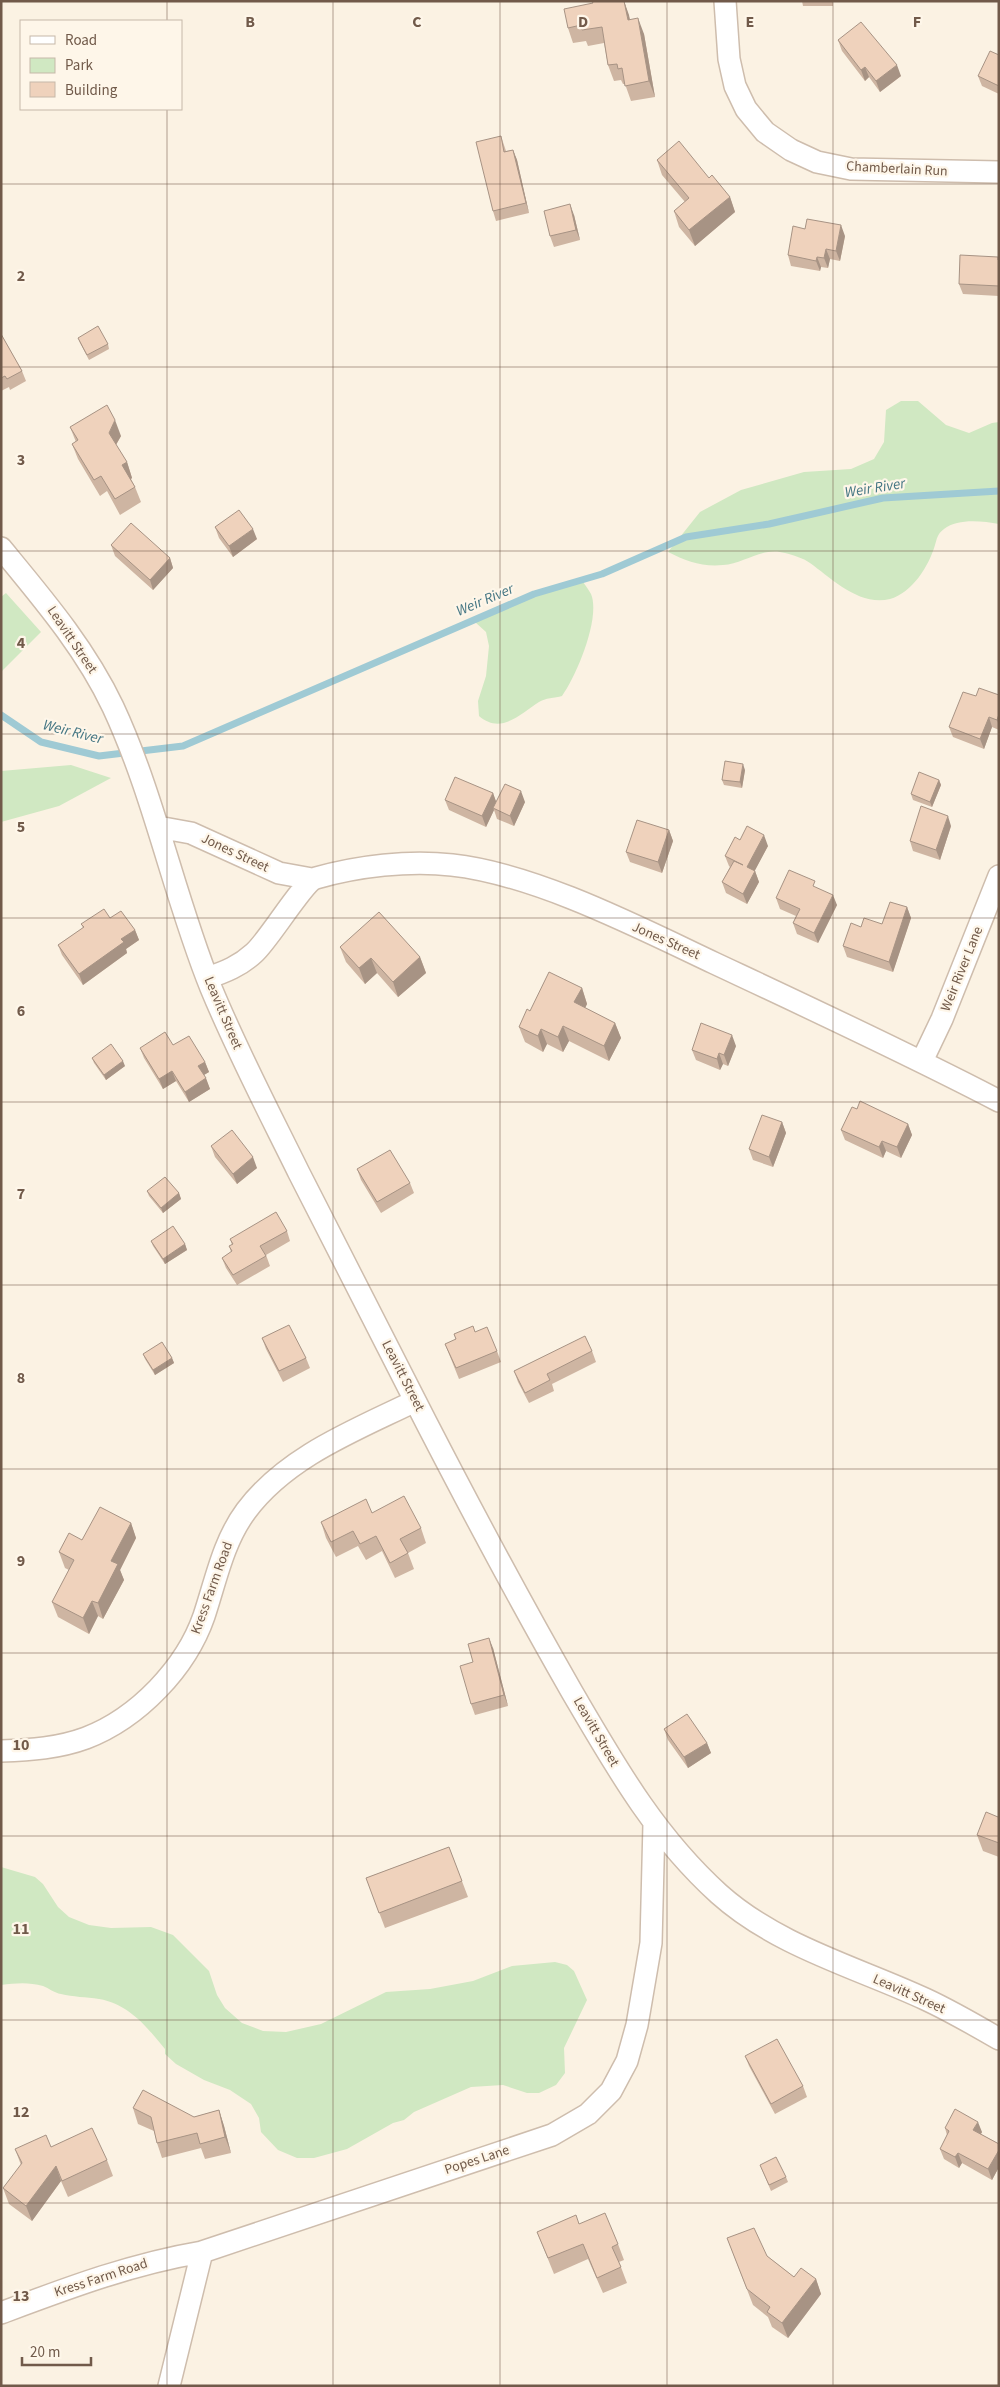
<svg xmlns="http://www.w3.org/2000/svg" width="1000" height="2387" font-family="'Source Sans 3',sans-serif">
	<style>
		.green { fill: #d0e8c2 }
		.lines { fill: none; stroke-linecap: round; stroke-linejoin: round }
		.stream { stroke: #9fcad4; stroke-width: 7 }
		.minor-casing { stroke: #cebdad; stroke-width: 24 }
		.minor { stroke: #fff; stroke-width: 21 }
		.wall { fill: #ceb5a2 }
		.shaded-wall { fill: #a79384 }
		.building { fill: #efd2bc; stroke: #a79384 }
		.grid { fill: none; stroke: #715a4a; stroke-width: 1; stroke-opacity: 0.55 }
		.labels { text-anchor: middle; dominant-baseline: central; stroke-width: 4.5; stroke-linejoin: round; paint-order: stroke }
		.street-label { font-size: 14px; fill: #715a4a; stroke: #fef6e9 }
		.water-label { font-size: 15px; font-style: italic; fill: #467784; stroke: #fef6e9 }
		.grid-label { font-size: 16px; text-anchor: middle; font-weight: bold; fill: #715a4a; stroke: #fef6e9; stroke-width: 4.5; stroke-linejoin: round; paint-order: stroke }
	</style>
	<rect width="100%" height="100%" fill="#fbf2e3"/>
	<!-- green -->
	<path class="green" d="M901,401h17l28,24 23,8 23,-10 7,-1v102c-17,-3 -41,-6 -55,5 -7,5 -7,10 -9,16 -6,21 -23,48 -45,54 -30,8 -59,-21 -80,-36 -7,-5 -17,-8 -25,-10 -22,-7 -41,11 -62,12 -21,2 -37,-4 -55,-13l32,-40 41,-22 63,-18 47,-3 23,-10 10,-17 2,-32z
		M580,578c4,5 8,11 11,16 10,24 -15,83 -29,102 -7,2 -17,2 -23,6 -19,12 -38,33 -60,14l-1,-15 8,-25 3,-30 -3,-14 -11,-10 53,-27z
		M6,593l35,39 -40,40v-75z
		M71,765l40,13 -52,28 -58,16v-51z
		M1,1867l34,10 8,7 15,23 11,10 20,8 22,3 40,-1 22,8 36,36 8,24 8,13 17,15 21,8 23,1 35,-8 65,-32 44,-3 43,-8 39,-15 43,-4 12,3 7,6 13,29 -23,48 1,25 -9,12 -17,8h-12l-24,-8 -32,2 -57,25 -10,8 -11,3 -46,26 -33,9h-17l-19,-8 -17,-18 -2,-14 -8,-14 -21,-14 -26,-10 -28,-16 -11,-10v-5c-18,-22 -36,-45 -66,-50 -13,-2 -26,-2 -38,-5 -7,-1 -12,-6 -18,-8 -14,-4 -27,-3 -42,-1z"/>
	<g class="lines">
		<!-- stream -->
		<path class="stream" d="M1,715l40,27 58,14 84,-10 351,-152 68,-20 84,-37 83,-13 114,-26 116,-7"/>
		<defs>
			<path id="minor" d="M725,1l4,58 6,27 11,23 19,23 26,18 26,12 34,7 148,3
				M1,548c42,51 84,100 112,159 42,90 61,190 98,281 26,63 58,124 88,185 42,83 84,166 127,249 47,91 95,181 146,270 44,75 82,143 147,202 58,52 137,73 206,105 26,12 50,26 74,40
				M158,827l33,6 88,40 33,6
				M207,978c18,-6 33,-12 47,-25 15,-13 49,-71 62,-75 42,-12 93,-18 136,-13 83,9 186,62 262,98 96,45 191,89 285,138
				M922,1061l20,-42 57,-143
				M1,1751c30,-1 58,-3 85,-13 52,-20 100,-70 118,-122 12,-36 19,-74 42,-105 41,-55 110,-81 169,-110
				M1,2313c67,-25 130,-49 201,-61
				M169,2386l33,-134 350,-117 36,-21 23,-23 16,-30 10,-36 14,-82 3,-119"/>
		</defs>
		<!-- minor casing -->
		<use href="#minor" class="minor-casing"/>
		<!-- minor -->
		<use href="#minor" class="minor"/>
	</g>
	<!-- wall -->
	<path class="wall" d="M624,1l6,19 14,14 11,63 -24,4 -6,-17h-2l-2,-4 -7,1 -6,-16 -4,-22 -16,3 -2,-5 -13,2 -5,-15z
		M802,1h31v5h-30z
		M838,40l63,36 -21,16 -11,-15 -4,4 -23,-30z
		M999,55v39l-17,-8 -4,-10z
		M501,136l5,15 7,-1 4,10 12,53 -33,8 -3,-10z
		M657,160l52,18 21,19 5,15 -40,34 -16,-19 -5,-16 11,-9 -23,-27z
		M574,215l6,25 -26,7 -4,-11z
		M845,236l-5,25 -10,-2 -2,9 -7,-1 -1,4 -29,-5 -3,-11z
		M998,257l1,3v36l-36,-2 -4,-10z
		M1,334l21,37 4,10 -16,9 -1,-3 -8,4z
		M78,338l30,6 1,5 -20,11 -9,-17z
		M70,427l51,9 -5,9 11,17 5,16 -1,1 4,8 6,15 -21,13 -13,-24 -7,5 -22,-37 -6,-15 4,-2z
		M215,527l42,12 -24,18 -14,-19z
		M111,545l59,13 3,10 -20,22 -38,-34z
		M999,695v35l-7,-3 -8,22 -31,-12 -4,-10 27,-31z
		M745,770l-3,18 -18,-3 -2,-5z
		M939,780l2,5 -9,22 -19,-7 -2,-6z
		M493,793l3,9h29l-11,24 -17,-7 -3,-9 -8,17 -37,-17 -4,-10z
		M951,826l-11,34 -27,-9 -3,-10z
		M669,830l4,11 -11,32 -32,-11 -4,-10z
		M740,840l28,6 -14,25h1l4,11 -12,22 -21,-11 -4,-11 8,-15 -1,-1 -4,-10z
		M818,888l19,17 -19,38 -21,-9 -4,-11 3,-7 -16,-7 -4,-11z
		M907,907l4,11 -18,54 -46,-15 -4,-11 18,-19 21,-3z
		M110,918l25,12 4,10 -13,9 1,4 -44,32 -21,-30 -4,-10 25,-17 -2,-4z
		M340,947l80,10 6,16 -28,24 -21,-24 -12,11 -19,-22z
		M582,988l5,16 -2,4 30,15 6,15 -12,23 -40,-20 -6,11 -16,-8 -4,8 -18,-10 -6,-15 11,-16z
		M173,1045l32,17 4,10 -5,3 6,14 -21,13 -13,-21 -13,8 -19,-31 -4,-10z
		M736,1046l-8,20 -5,-2 -3,6 -24,-10 -4,-10z
		M92,1058l33,8 -19,14 -12,-17z
		M857,1109l51,15 4,11 -11,23 -15,-7 -3,7 -38,-18 -4,-10z
		M782,1122l4,11 -13,34 -20,-7 -4,-11z
		M211,1146l46,22 -20,16 -22,-27z
		M357,1169l53,14 4,10 -33,20 -20,-33z
		M147,1191l32,2 2,6 -18,14 -14,-17z
		M287,1231l3,10 -24,14 4,11 -33,19 -11,-17 -4,-10 9,-6 -2,-6 3,-1 -2,-6z
		M151,1241l34,3 2,6 -22,14 -12,-18z
		M475,1332l22,19 4,11 -42,17 -14,-35 11,-4 -2,-6z
		M262,1338l44,20 4,10 -27,14 -17,-33z
		M592,1351l4,11 -44,22 2,7 -25,12 -11,-21 -4,-11z
		M143,1354l29,4 2,5 -19,12 -10,-16z
		M372,1513l49,15 5,15 -18,10 6,16 -19,9 -13,-27 -16,9 -8,-14 -22,11 -10,-19 -5,-16z
		M131,1523l5,15 -16,32 4,10 -21,39 -5,-3 -9,18 -31,-17 -6,-15 17,-32 -4,-2 -6,-16 23,-12z
		M493,1648l15,58 -33,9 -4,-11 2,-42z
		M664,1729l43,14 4,10 -23,15 -20,-28z
		M999,1816v41l-16,-6 -6,-16z
		M449,1847l19,50 -83,31 -19,-50z
		M745,2056l58,30 4,11 -32,17 -26,-48z
		M133,2108l61,9 25,-7 5,16 7,27 -26,6 -4,-11 -39,10 -5,-15 -3,-12 -16,-7z
		M945,2128l37,4 -1,2 18,10v23l-7,13 -30,-17 -3,5 -15,-9 -4,-10 7,-14z
		M51,2147l56,13 6,16 -45,21 -7,-16 -29,40 -23,-17 -6,-16 18,-23 -6,-16z
		M760,2165l26,12 2,5 -17,9z
		M579,2224l39,20 6,16 -5,2 8,21 -24,10 -15,-34 -34,15 -17,-42z
		M727,2238l40,18 27,21 22,2 5,15 -33,44 -16,-11 -4,-10 -15,-12z"/>
	<!-- shaded-wall -->
	<path class="shaded-wall" d="M624,1l5,14 4,21 -5,-16z
		M638,18l6,16 11,63 -6,-16z
		M897,65l4,11 -21,16 -4,-11z
		M865,67l4,10 -4,4 -4,-11z
		M513,150l4,10 12,53 -3,-10z
		M730,197l5,15 -40,34 -6,-16z
		M570,204l4,11 6,25 -4,-10z
		M841,225l4,11 -5,25 -4,-10z
		M826,249l4,10 -2,9 -4,-10z
		M817,257l4,10 -1,4 -4,-10z
		M115,420l6,16 -7,12 -5,-15z
		M127,462l5,16 -4,3 -6,-16z
		M253,529l4,10 -24,18 -4,-11z
		M170,558l3,10 -20,22 -3,-10z
		M999,714v12l-2,-6z
		M989,717l3,10 -8,22 -4,-10z
		M743,764l2,6 -3,18 -2,-6z
		M939,780l2,5 -9,22 -2,-5z
		M521,791l4,11 -11,24 -4,-10z
		M493,793l4,11 -4,4 1,2 -8,17 -4,-11z
		M948,816l3,10 -11,34 -4,-10z
		M669,830l4,11 -11,32 -4,-11z
		M764,835l4,11 -17,32 -4,-11z
		M755,871l4,11 -12,22 -4,-10z
		M833,895l4,10 -19,38 -4,-10z
		M907,907l4,11 -18,54 -4,-10z
		M135,930l4,10 -13,9 1,4 -44,32 -4,-11 42,-35z
		M420,957l6,16 -28,24 -5,-15z
		M371,958l6,15 -12,11 -6,-16z
		M582,988l5,16 -7,14 -6,-16z
		M615,1023l6,15 -12,23 -5,-15z
		M563,1026l6,15 -6,11 -5,-15z
		M541,1029l6,15 -4,8 -5,-16z
		M732,1035l4,11 -8,20 -4,-11z
		M719,1053l4,11 -3,6 -3,-11z
		M123,1061l2,5 -19,14 -2,-5z
		M205,1062l4,10 -7,4 -4,-10z
		M172,1071l4,10 -13,8 -4,-10z
		M206,1078l4,11 -21,13 -4,-10z
		M782,1122l4,11 -13,34 -4,-10z
		M908,1124l4,11 -11,23 -4,-11z
		M882,1141l4,10 -3,7 -4,-11z
		M253,1157l4,11 -20,16 -4,-10z
		M179,1193l2,6 -18,14 -2,-5z
		M185,1244l2,6 -22,14 -2,-5z
		M172,1358l2,5 -19,12 -2,-5z
		M131,1523l5,15 -16,32 4,10 -21,39 -5,-16 13,-42z
		M92,1601l6,15 -9,18 -6,-16z
		M489,1638l4,10 15,58 -4,-11z
		M707,1743l4,10 -23,15 -4,-11z
		M219,2110l5,16 7,27 -6,-16z
		M978,2122l4,10 -5,8 -4,-10z
		M999,2150v17l-7,13 -4,-11z
		M958,2153l4,10 -3,5 -4,-11z
		M56,2166l5,15 -29,40 -6,-15z
		M816,2279l5,15 -33,44 -6,-15z"/>
	<!-- building -->
	<path class="building" d="M592,1h32l4,19 10,-2 11,63 -24,5 -3,-18 -4,1 -1,-5 -9,1 -6,-38 -20,3 -1,-5 -13,3 -4,-19 29,-6z
		M861,22l36,43 -21,16 -11,-14 -4,3 -23,-30z
		M990,51l9,4v31l-21,-10z
		M501,136l3,16 9,-2 13,53 -33,8 -17,-69z
		M679,141l30,37 3,-3 18,22 -41,33 -15,-19 15,-13 -32,-38z
		M570,204l6,26 -26,6 -6,-25z
		M807,219l34,6 -5,26 -10,-2 -2,9 -7,-1 -1,4 -28,-6 5,-29 12,3z
		M960,255l38,2v3h1v26l-40,-2z
		M98,326l10,18 -21,11 -9,-17z
		M1,334l21,37 -15,8 -2,-3 -4,2z
		M107,405l8,15 -6,13 18,29 -5,3 13,22 -20,12 -14,-23 -7,4 -22,-36 6,-4 -8,-13z
		M239,510l14,19 -24,17 -14,-19z
		M131,523l39,35 -20,22 -39,-35z
		M979,688l20,7v19l-2,6 -8,-3 -9,22 -31,-12 14,-35 13,4z
		M725,761l18,3 -3,18 -18,-2z
		M919,772l20,8 -9,22 -19,-8z
		M455,777l38,16 -11,23 -37,-16z
		M505,784l16,7 -11,25 -17,-8z
		M921,806l27,10 -12,34 -26,-9z
		M637,820l32,10 -11,32 -32,-10z
		M747,826l17,9 -17,32 8,4 -12,23 -21,-12 12,-21 9,4 -18,-9 10,-19 5,3z
		M789,870l26,11 -2,5 20,9 -19,38 -21,-10 7,-14 -24,-11z
		M890,902l17,5 -18,55 -46,-16 8,-23 10,4 3,-9 18,6z
		M104,909l6,9 11,-7 14,19 -14,9 3,3 -45,32 -21,-29 26,-18 -3,-3z
		M379,912l41,45 -27,25 -22,-24 -12,10 -19,-21z
		M549,972l33,16 -8,14 41,21 -11,23 -41,-20 -5,11 -17,-8 -3,7 -19,-9 8,-18 3,2z
		M701,1023l31,12 -8,20 -5,-2 -2,6 -25,-9z
		M165,1032l8,13 16,-9 16,26 -7,4 8,12 -21,14 -13,-21 -13,8 -19,-31z
		M111,1044l12,17 -19,14 -12,-17z
		M860,1101l48,23 -11,23 -15,-6 -3,6 -38,-17 11,-23 5,2z
		M762,1115l20,7 -13,35 -20,-8z
		M232,1130l21,27 -20,17 -22,-28z
		M390,1150l20,33 -33,19 -20,-33z
		M165,1177l14,16 -18,15 -14,-17z
		M276,1212l11,19 -27,15 6,10 -33,19 -11,-17 10,-7 -3,-5 4,-2 -3,-5z
		M173,1226l12,18 -22,15 -12,-18z
		M289,1325l17,33 -27,13 -17,-33z
		M473,1326l2,6 12,-5 10,24 -41,17 -11,-24 11,-5 -2,-5z
		M585,1336l7,15 -45,23 3,6 -25,13 -11,-22z
		M162,1342l10,16 -19,12 -10,-16z
		M404,1496l17,32 -21,11 8,14 -18,10 -14,-27 -16,8 -7,-13 -22,11 -10,-20 45,-23 6,14z
		M100,1507l31,16 -20,38 7,3 -20,39 -6,-2 -9,17 -31,-16 22,-42 -15,-8 10,-19 13,7z
		M489,1638l15,57 -33,9 -11,-38 13,-4 -5,-18z
		M687,1714l20,29 -23,14 -20,-28z
		M986,1812l12,5 1,-1v27l-22,-8z
		M449,1847l13,34 -83,32 -13,-35z
		M777,2039l26,47 -32,18 -26,-48z
		M143,2090l51,27 25,-7 6,27 -25,7 -3,-11 -40,10 -6,-26 -18,-9z
		M955,2109l23,13 -5,8 26,14v6l-11,19 -30,-16 -3,4 -15,-8 9,-18 -4,-3z
		M92,2128l15,32 -45,21 -6,-15 -30,40 -23,-18 19,-25 -7,-14 31,-14 5,12z
		M776,2157l10,20 -17,8 -9,-20z
		M605,2213l13,31 -6,3 9,20 -24,11 -14,-34 -35,14 -11,-26 39,-17 3,9z
		M754,2228l13,28 27,21 7,-9 15,11 -34,44 -15,-11 3,-5 -23,-18 -20,-51z"/>
	<!-- grid -->
	<path class="grid" d="M167,1v20M333,1v2385M500,1v2385M667,1v2385M833,1v2385M167,109v2277M1,184h998M1,367h998M1,551h998M1,734h998M1,918h998M1,1102h998M1,1285h998M1,1469h998M1,1653h998M1,1836h998M1,2020h998M1,2203h998"/>
	<g class="labels">
		<!-- street labels -->
		<g class="street-label">
			<text transform="translate(897 169) rotate(3)">Chamberlain Run</text>
			<text transform="translate(72 640) rotate(56)">Leavitt Street</text>
			<text transform="translate(235 853) rotate(25)">Jones Street</text>
			<text transform="translate(666 941) rotate(24)">Jones Street</text>
			<text transform="translate(962 969) rotate(-68)">Weir River Lane</text>
			<text transform="translate(223 1013) rotate(67)">Leavitt Street</text>
			<text transform="translate(403 1376) rotate(63)">Leavitt Street</text>
			<text transform="translate(212 1588) rotate(-70)">Kress Farm Road</text>
			<text transform="translate(596 1732) rotate(60)">Leavitt Street</text>
			<text transform="translate(909 1994) rotate(24)">Leavitt Street</text>
			<text transform="translate(477 2160) rotate(-18)">Popes Lane</text>
			<text transform="translate(101 2278) rotate(-18)">Kress Farm Road</text>
		</g>
		<!-- water labels -->
		<g class="water-label">
			<text transform="translate(875 488) rotate(-9)">Weir River</text>
			<text transform="translate(485 600) rotate(-23)">Weir River</text>
			<text transform="translate(73 732) rotate(14)">Weir River</text>
		</g>
	</g>
	<g class="grid-label">
		<text x="250" y="27">B</text>
		<text x="417" y="27">C</text>
		<text x="583" y="27">D</text>
		<text x="750" y="27">E</text>
		<text x="917" y="27">F</text>
		<text x="21" y="281">2</text>
		<text x="21" y="465">3</text>
		<text x="21" y="648">4</text>
		<text x="21" y="832">5</text>
		<text x="21" y="1016">6</text>
		<text x="21" y="1199">7</text>
		<text x="21" y="1383">8</text>
		<text x="21" y="1566">9</text>
		<text x="21" y="1750">10</text>
		<text x="21" y="1934">11</text>
		<text x="21" y="2117">12</text>
		<text x="21" y="2301">13</text>
	</g>
	<!-- border -->
	<rect width="1000" height="2387" fill="none" stroke="#715a4a" stroke-width="5"/>
	<!-- legend -->
	<rect x="20" y="20" width="162" height="90" fill="#fef6e9" stroke="#c6b8a9"/>
	<rect x="30" y="36" width="25" height="8" fill="#ffffff" stroke="#c6b8a9"/>
	<text x="65" y="45" font-size="15" fill="#715a4a">Road</text>
	<rect x="30" y="58" width="25" height="15" fill="#d0e8c2" stroke="#c6b8a9"/>
	<text x="65" y="70" font-size="15" fill="#715a4a">Park</text>
	<rect x="30" y="82" width="25" height="15" fill="#efd2bc" stroke="#c6b8a9"/>
	<text x="65" y="95" font-size="15" fill="#715a4a">Building</text>
	<!-- scale -->
	<path d="M22 2357v8h69v-8" fill="none" stroke="#715a4a" stroke-width="2.5"/>
	<text x="30" y="2357" font-size="15" fill="#715a4a" stroke="#fef6e9" stroke-width="4" paint-order="stroke">20 m</text>
</svg>
